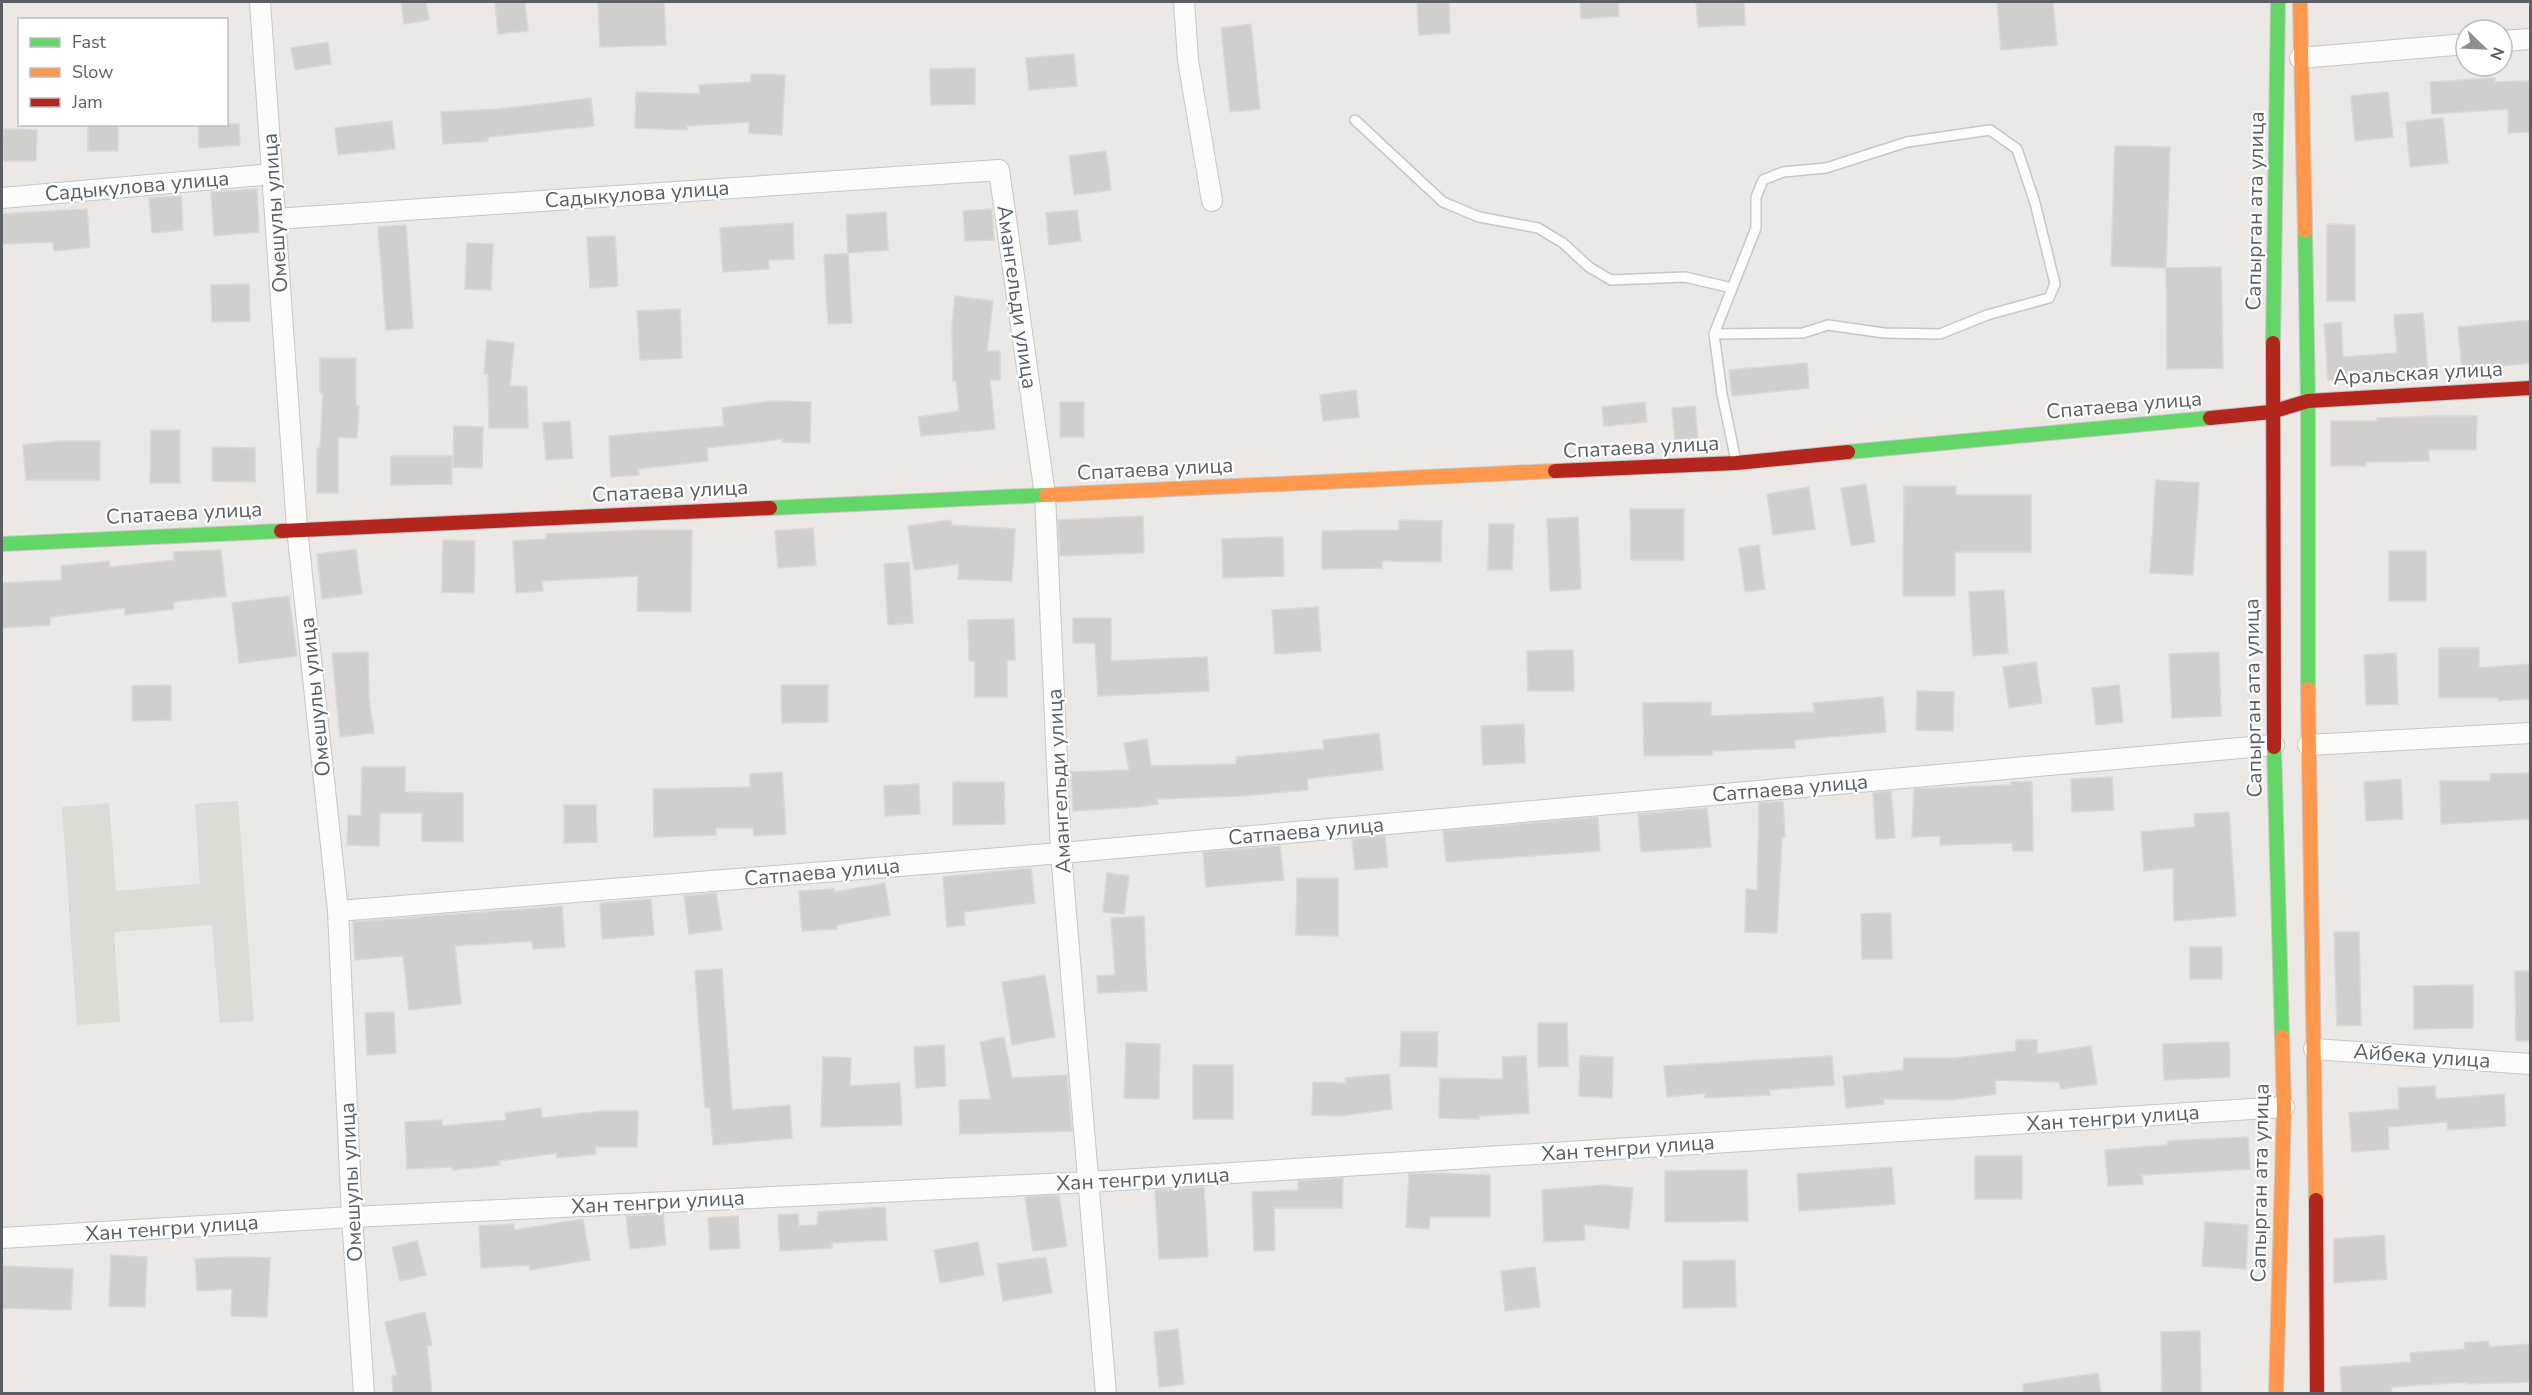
<svg xmlns="http://www.w3.org/2000/svg" width="2532" height="1395" font-family="'Nunito Sans',sans-serif">
	<style>
		.education { fill: #dedad5 }
		.building { fill: #d1cfce; stroke: #dad7d4; stroke-width: 1.5 }
		.lines { fill: none; stroke-linecap: round; stroke-linejoin: round }
		.lane-casing { stroke: #c7c7c7; stroke-width: 12 }
		.street-casing { stroke: #c7c7c7; stroke-width: 22 }
		.fast-casing { stroke: #c7c7c6; stroke-width: 16 }
		.slow-casing { stroke: #c7c7c6; stroke-width: 16 }
		.jam-casing { stroke: #c7c7c6; stroke-width: 16 }
		.lane { stroke: #fcfcfb; stroke-width: 9 }
		.street { stroke: #fcfcfb; stroke-width: 20 }
		.fast { stroke: #63d668; stroke-width: 14 }
		.slow { stroke: #ff974d; stroke-width: 14 }
		.jam { stroke: #b3261e; stroke-width: 14 }
		.labels { text-anchor: middle; dominant-baseline: central; stroke-width: 4.5; stroke-linejoin: round; paint-order: stroke }
		.street-label { font-size: 21px; fill: #5b5f63; stroke: #fff }
	</style>
	<rect width="100%" height="100%" fill="#ebe8e5"/>
	<!-- education -->
	<path class="education" d="M238,801l16,220 -34,2 -8,-98 -98,7 6,90 -43,3 -15,-218 47,-4 7,88 84,-7 -5,-80z"/>
	<!-- building -->
	<path class="building" d="M401,2h25l3,18 -25,4z
		M495,2h30l3,29 -30,3z
		M598,2h66l2,43 -66,2z
		M1417,2h32l1,31 -31,2z
		M1580,2h38l1,14 -38,3z
		M1696,2h48l1,23 -47,2z
		M1997,2h56l4,43 -56,5z
		M1251,24l9,85 -30,3 -9,-84z
		M328,42l3,22 -36,6 -4,-22z
		M1074,54l3,32 -48,4 -3,-32z
		M975,68v36l-44,1 -1,-36z
		M751,74l34,1 -3,60 -33,-2v-11l-62,4v4l-52,-2 1,-36 64,2 -1,-9 52,-3z
		M2495,78v4l35,-1v51l-22,1v-24l-76,5 -2,-32z
		M2388,92l5,45 -38,4 -4,-45z
		M591,98l3,28 -106,11v4l-45,3 -2,-32 58,-3z
		M2443,118l5,45 -38,4 -4,-45z
		M392,121l3,28 -57,6 -3,-27z
		M88,124h30v27h-30z
		M198,124h41l1,21 -41,3z
		M4,129l33,1 -1,31h-33z
		M2115,146l55,1 -4,121 -55,-2z
		M1106,151l5,39 -37,5 -5,-39z
		M257,189l2,43 -45,4 -3,-44z
		M181,196l2,34 -31,3 -3,-35z
		M87,209l3,38 -36,4 -1,-9 -51,2v-30z
		M992,209l2,31 -29,1 -2,-30z
		M1077,210l4,31 -32,4 -3,-32z
		M886,212l2,38 -40,3 -2,-38z
		M793,223l1,36 -26,1 1,9 -46,3 -3,-44z
		M2327,224l28,1v76h-28z
		M406,225l7,103 -27,2 -8,-103z
		M615,236l3,50 -28,2 -3,-51z
		M467,243l26,1 -2,46 -26,-1z
		M848,253l4,70 -24,1 -4,-69z
		M2221,267l2,101 -56,1 -1,-101z
		M249,284l1,37 -38,1 -1,-37z
		M955,296l38,5 -6,50h13v29h-10l5,49 -74,7 -3,-19 41,-6 -3,-30h-3l-1,-55z
		M680,309l2,49 -42,2 -3,-49z
		M2423,313l5,60 -100,7 -4,-56 17,-2 2,35 54,-4 -3,-38z
		M2530,320v43l-68,7 -4,-43z
		M487,340l27,3 -4,43h17l1,42h-39l-1,-54h-4z
		M320,358h36v48h3l-2,32 -19,-1v56h-21v-45h3l3,-55h-3z
		M1807,363l2,25 -77,8 -3,-26z
		M1356,390l3,27 -36,4 -3,-26z
		M771,401l40,1 -1,41 -28,-1 1,-3 -76,9 1,13 -70,8 1,6 -28,2 -2,-41 115,-10 -2,-18z
		M1060,402h24v35h-24z
		M1645,402l2,20 -43,4 -2,-19z
		M1695,406l3,32 -23,2 -3,-32z
		M2435,416h42l-1,34h-47v11l-63,1v4h-35v-45h46v-3z
		M570,421l3,37 -27,2 -3,-37z
		M454,426l29,1 -1,41 -29,-1z
		M151,430h29v53h-30z
		M61,441h39v39h-74l-3,-35z
		M212,447l43,1v34l-43,-1z
		M391,456h61v28l-61,1z
		M2156,480l43,3 -6,92 -43,-2z
		M1866,484l9,58 -24,4 -10,-58z
		M1904,486h52v9h75v57h-76v44h-52z
		M1809,487l6,42 -42,6 -6,-41z
		M1630,509h54v51h-53z
		M1143,516l1,37 -84,3 -2,-36z
		M1578,517l3,72 -31,2 -3,-72z
		M951,520l1,5 63,4 -3,52 -54,-2 1,-15 -45,6 -6,-44z
		M1399,520l43,1 -1,41 -59,-1v7l-60,1v-38l77,-1z
		M1489,524h25l-2,46h-24z
		M813,528l3,37 -38,3 -3,-37z
		M645,530h47l-1,82 -54,-1 1,-35 -96,5 1,10 -27,2 -3,-52 33,-2v-5z
		M1283,537l1,39 -61,2 -1,-39z
		M443,540l32,1 -1,52 -32,-1z
		M1759,545l6,44 -20,3 -6,-44z
		M356,549l6,45 -40,5 -5,-45z
		M221,550l5,46 -53,6 1,7 -49,6v-7l-75,9v8l-48,3v-45l60,-3 -1,-14 48,-5 1,6 64,-7 -1,-8z
		M2389,551h37v50h-37z
		M909,562l4,61 -25,2 -4,-61z
		M2004,590l4,63 -35,3 -4,-64z
		M289,596l8,60 -58,7 -7,-60z
		M1318,607l3,44 -46,3 -3,-44z
		M1073,618h38v43l96,-4 2,34 -111,5 -3,-53h-22z
		M1014,619l1,41h-8v37h-32v-36h-6l-1,-41z
		M2439,648h40v20l51,-4v35l-32,2v-3h-59z
		M1573,650l1,41h-46l-1,-40z
		M368,652l1,47 5,34 -34,4 -8,-84z
		M2219,652l2,64 -49,2 -3,-64z
		M2396,653l2,51 -32,1 -2,-50z
		M2036,662l6,41 -33,5 -6,-41z
		M171,685v35l-39,1v-35z
		M781,685h47v37l-46,1z
		M2119,685l4,37 -27,3 -4,-37z
		M1917,691l37,1 -1,39 -37,-1z
		M1883,697l3,35 -91,8v8l-83,3v4l-68,1 -1,-53 68,-1v14l103,-4 -1,-9z
		M1524,724l1,39 -42,2 -2,-39z
		M1379,733l4,37 -76,9 1,11 -69,6 -82,3 1,5 -22,3 -63,4 -2,-39 58,-2 -5,-27 23,-4 4,27 85,-2v-7l88,-8 -1,-9z
		M362,767h43v25l58,1v49l-41,-1v-28h-42l-1,33 -32,-1 1,-30 13,1z
		M782,772l4,62 -32,2 -1,-8h-37v7l-62,2 -1,-48 97,-2v-13z
		M2530,773v46l-89,5 -1,-43h50v-7z
		M2112,777l2,33 -42,2 -1,-33z
		M2401,779l2,40 -37,2 -2,-39z
		M953,782h51l1,42 -52,1z
		M2011,782h21l1,69h-20l-1,-8 -72,2v-9l-28,1 2,-48 97,-4z
		M919,784l1,30 -35,2 -1,-30z
		M1891,791l4,47 -19,1 -3,-46z
		M1783,801l2,36h-3l-5,96 -32,-1 1,-43 11,1 2,-87z
		M564,805h32l1,37 -33,1z
		M1707,808l4,39 -70,5 -3,-38z
		M2229,812l7,104 -62,5 -1,-53 -29,3 -3,-39 54,-5 -1,-13z
		M1598,817l2,34 -154,11 -3,-31z
		M1385,836l3,31 -33,3 -3,-31z
		M1280,846l4,34 -78,7 -3,-35z
		M1031,868l4,35 -71,9 1,13 -18,2 -4,-50z
		M1107,873l22,3 -5,38 -21,-2z
		M1297,878h41v58l-42,-1z
		M885,883l5,32 -53,10v4l-35,2 -3,-40 35,-2v3z
		M716,893l6,37 -33,4 -5,-38z
		M651,899l3,36 -52,4 -2,-36z
		M562,906l3,41 -32,2 -1,-8 -77,5 6,58 -52,6 -6,-54 -48,4 -2,-38z
		M1891,913l1,46h-30l-1,-45z
		M1144,916l3,75 -49,2 -1,-17 18,-1 -4,-57z
		M2334,932h25l2,93 -24,1z
		M2190,947h32v32h-32z
		M722,969l10,141 58,-5 2,33 -79,7 -3,-37h-5l-10,-137z
		M2515,971h15v70h-14z
		M1045,975l10,62 -43,8 -10,-63z
		M2473,985v43l-59,1v-43z
		M394,1012l2,41 -29,2 -2,-42z
		M1538,1023h29l1,43 -30,1z
		M1401,1032h37l-1,35 -37,-1z
		M1004,1037l8,41 55,-3 5,56 -112,3 -1,-34 32,-1 -11,-57z
		M2016,1040h21v14l54,-8 6,38 -36,5 -2,-7 -64,-2 1,14 -45,6 -67,-1v5l-38,4 -3,-32 60,-6 1,-12h51l61,-7z
		M2229,1042l1,35 -66,3 -1,-36z
		M1126,1043l34,1 -1,55 -35,-1z
		M944,1045l2,41 -30,2 -2,-41z
		M1526,1056l3,57 -50,3v3l-40,-1 1,-40 63,1 -1,-22z
		M1580,1056l33,1 -1,41 -33,-2z
		M1832,1056l2,29 -65,5 1,5 -65,3v-5l-38,4 -3,-31z
		M823,1057l28,1 -1,28 50,-3 2,42 -81,2z
		M1193,1065h40v54h-40z
		M1389,1074l3,35 -52,7 -28,-1 1,-33 33,1 -1,-5z
		M2435,1086l1,13 68,-5 2,32 -58,4 -1,-8 -59,5 1,22 -37,3 -3,-39 50,-4 -1,-21z
		M541,1108l1,10 60,-7h36l-1,36h-42l1,7 -39,4v-5l-58,8 1,4 -47,5 -1,-3 -45,2 -2,-47 37,-2v6l64,-6 -1,-7z
		M2248,1137l2,32 -108,6 1,9 -35,2 -3,-36 63,-5v-4z
		M1975,1156h47v43h-47z
		M1892,1167l3,37 -96,7 -2,-37z
		M1747,1170l1,51 -83,1v-51z
		M1425,1173l65,2v42h-60l-1,12 -23,-2 3,-53z
		M1343,1178l-1,30h-68l1,42 -21,1 -2,-59 46,-2v-9z
		M1603,1185l30,3 -4,41 -45,-4 1,15 -41,2 -2,-52z
		M1204,1187l4,70 -49,2 -4,-69z
		M1059,1195l8,51 -34,5 -8,-54z
		M885,1207l2,33 -55,3v5l-52,3 -2,-36 20,-1 1,12 18,-1 1,-13z
		M663,1214l3,31 -36,4 -4,-33z
		M738,1216l2,32 -30,2 -2,-32z
		M583,1219l7,41 -60,10 -1,-5 -48,3 -2,-42 35,-2v6z
		M2205,1222l43,3 -2,44 -44,-3z
		M2384,1235l3,44 -53,4v-44z
		M417,1241l9,34 -26,6 -8,-34z
		M978,1242l6,33 -44,8 -6,-33z
		M111,1255l36,2 -2,50 -36,-1z
		M233,1257l37,1 -3,59 -36,-1 1,-27 -35,2 -2,-32z
		M1046,1257l6,36 -49,8 -6,-37z
		M1735,1260l1,47 -53,1v-47z
		M2,1266l71,3 -2,41 -69,-2z
		M1535,1267l5,40 -35,4 -4,-40z
		M425,1312l7,33 -5,1 5,48h-39l-1,-18 5,-1 -12,-53z
		M1178,1329l6,55 -25,3 -5,-55z
		M2200,1331l1,62 -39,1 -1,-62z
		M2488,1341l1,6 41,-3v38l-63,2v-2l-76,5 1,7h-50l-2,-27 71,-5 -1,-9 55,-4 -1,-6z
		M2098,1373l3,21h-77l-1,-10z"/>
	<g class="lines">
		<defs>
			<path id="lane" d="M1355,120l88,82 36,15 59,11 25,15 26,24 22,13 74,-3 47,11
				M1714,334l89,-1 25,-8 56,8 56,1 47,-19 62,-17 6,-14 -20,-81 -18,-54 -27,-19 -83,12 -81,26 -43,4 -20,8 -7,17v31l-42,106 8,60 14,67"/>
			<path id="street" d="M260,2l37,526 41,383 14,306 12,177
				M1184,2l4,58 24,141
				M2502,41l28,-2
				M2300,58l166,-14
				M2,198l270,-24
				M275,219l724,-49 46,325 16,358 45,541
				M2308,745l222,-12
				M338,911l723,-58 1213,-108
				M2314,1049l216,15
				M2,1238l350,-21 737,-35 1195,-75"/>
			<path id="fast" d="M2305,231l3,170v288
				M2273,343l5,-341
				M1848,452l362,-34
				M770,508l276,-13
				M2,544l279,-13
				M2274,747l8,290"/>
			<path id="slow" d="M2300,2l5,229
				M1046,495l509,-24
				M2308,689l8,511
				M2276,1394l8,-287 -2,-70"/>
			<path id="jam" d="M2273,343l1,404
				M2210,418l61,-6 37,-11 222,-13
				M1555,471l181,-8 112,-11
				M281,531l489,-23
				M2316,1200l1,194"/>
		</defs>
		<!-- lane casing -->
		<use href="#lane" class="lane-casing"/>
		<!-- street casing -->
		<use href="#street" class="street-casing"/>
		<!-- fast casing -->
		<use href="#fast" class="fast-casing"/>
		<!-- slow casing -->
		<use href="#slow" class="slow-casing"/>
		<!-- jam casing -->
		<use href="#jam" class="jam-casing"/>
		<!-- lane -->
		<use href="#lane" class="lane"/>
		<!-- street -->
		<use href="#street" class="street"/>
		<!-- fast -->
		<use href="#fast" class="fast"/>
		<!-- slow -->
		<use href="#slow" class="slow"/>
		<!-- jam -->
		<use href="#jam" class="jam"/>
	</g>
	<g class="labels">
		<!-- street labels -->
		<g class="street-label">
			<text transform="translate(137 186) rotate(-5)">Садыкулова улица</text>
			<text transform="translate(637 194) rotate(-4)">Садыкулова улица</text>
			<text transform="translate(2255 211) rotate(-89)">Сапырган ата улица</text>
			<text transform="translate(275 213) rotate(-94)">Омешулы улица</text>
			<text transform="translate(1017 297) rotate(82)">Амангельди улица</text>
			<text transform="translate(2418 373) rotate(-3)">Аральская улица</text>
			<text transform="translate(2124 405) rotate(-5)">Спатаева улица</text>
			<text transform="translate(1641 447) rotate(-3)">Спатаева улица</text>
			<text transform="translate(1155 469) rotate(-3)">Спатаева улица</text>
			<text transform="translate(670 491) rotate(-3)">Спатаева улица</text>
			<text transform="translate(184 513) rotate(-3)">Спатаева улица</text>
			<text transform="translate(315 697) rotate(-96)">Омешулы улица</text>
			<text transform="translate(2253 698) rotate(-91)">Сапырган ата улица</text>
			<text transform="translate(1059 781) rotate(-93)">Амангельди улица</text>
			<text transform="translate(1790 788) rotate(-5)">Сатпаева улица</text>
			<text transform="translate(1306 831) rotate(-5)">Сатпаева улица</text>
			<text transform="translate(822 872) rotate(-5)">Сатпаева улица</text>
			<text transform="translate(2422 1056) rotate(4)">Айбека улица</text>
			<text transform="translate(2113 1118) rotate(-4)">Хан тенгри улица</text>
			<text transform="translate(1628 1148) rotate(-4)">Хан тенгри улица</text>
			<text transform="translate(1143 1179) rotate(-3)">Хан тенгри улица</text>
			<text transform="translate(351 1182) rotate(-93)">Омешулы улица</text>
			<text transform="translate(2260 1183) rotate(-89)">Сапырган ата улица</text>
			<text transform="translate(658 1202) rotate(-3)">Хан тенгри улица</text>
			<text transform="translate(172 1228) rotate(-4)">Хан тенгри улица</text>
		</g>
	</g>
	<!-- border -->
	<rect width="2532" height="1395" fill="none" stroke="#5b5f63" stroke-width="6"/>
	<!-- legend -->
	<rect x="18" y="18" width="210" height="108" fill="#ffffff" stroke="#bdbfc1" stroke-width="1.5"/>
	<rect x="30" y="38" width="30" height="9" fill="#63d668" stroke="#bdbfc1" stroke-width="1.5"/>
	<text x="72" y="48" font-size="18" fill="#5b5f63">Fast</text>
	<rect x="30" y="68" width="30" height="9" fill="#ff974d" stroke="#bdbfc1" stroke-width="1.5"/>
	<text x="72" y="78" font-size="18" fill="#5b5f63">Slow</text>
	<rect x="30" y="98" width="30" height="9" fill="#b3261e" stroke="#bdbfc1" stroke-width="1.5"/>
	<text x="72" y="108" font-size="18" fill="#5b5f63">Jam</text>
	<!-- north arrow -->
	<g transform="translate(2484 48) rotate(113)"><circle r="28" fill="#ffffff" stroke="#bdbfc1" stroke-width="1.5"/>
	<path d="M0-4.5L10 22L0 15L-10 22Z" fill="#8d8f90"/>
	<text y="-9" font-size="16" font-weight="bold" text-anchor="middle" fill="#5b5f63">N</text>
	</g>
</svg>
